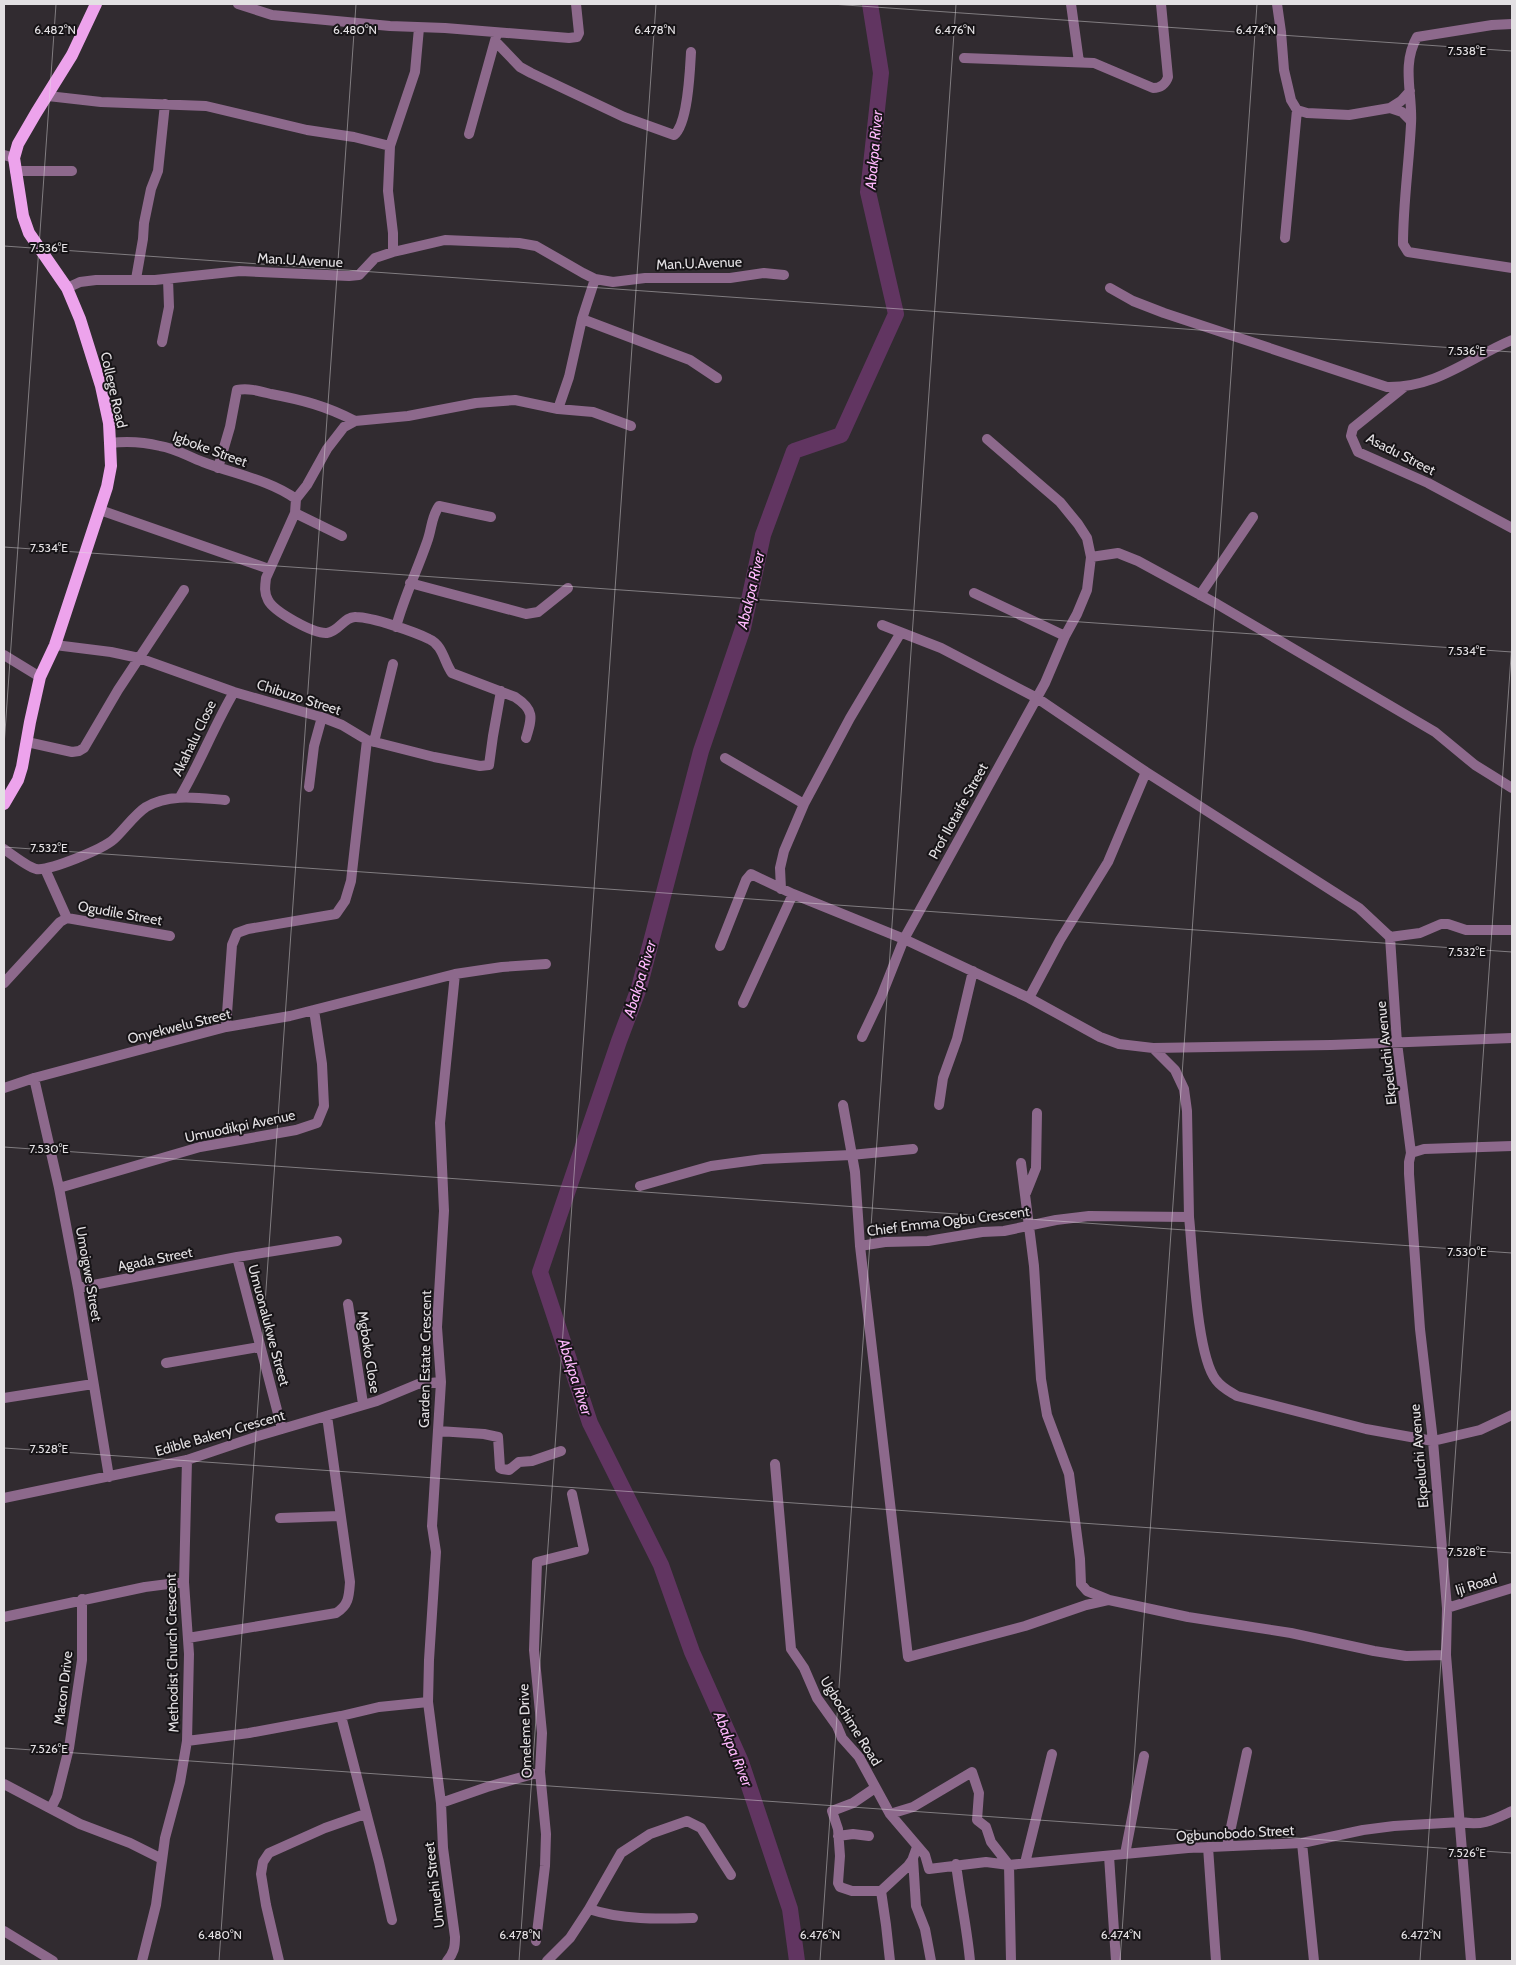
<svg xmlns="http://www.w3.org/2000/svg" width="1516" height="1965" font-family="Cabin,sans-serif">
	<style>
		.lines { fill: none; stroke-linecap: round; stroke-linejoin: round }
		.river { stroke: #613561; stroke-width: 16 }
		.minor { stroke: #8d698c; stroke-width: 10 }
		.major { stroke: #eda3ec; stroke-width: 12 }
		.ticks { fill: none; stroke: #e3e0e3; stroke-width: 1; stroke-opacity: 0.45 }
		.labels { text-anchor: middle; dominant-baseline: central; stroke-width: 4; stroke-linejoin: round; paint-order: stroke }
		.street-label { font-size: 14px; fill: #e3e0e3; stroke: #171417 }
		.water-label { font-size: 15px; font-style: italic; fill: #feb7fc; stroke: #171417 }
		.ticks-label { font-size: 12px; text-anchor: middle; fill: #e3e0e3; stroke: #171417; stroke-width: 4; stroke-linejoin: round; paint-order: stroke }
	</style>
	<rect width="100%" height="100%" fill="#312b30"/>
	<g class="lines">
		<!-- river -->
		<path class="river" d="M797,1961l-7,-52 -49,-147 -49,-110 -31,-87 -71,-142 -50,-151 79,-231 20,-53 62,-237 42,-123 20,-93 31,-84 47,-16 55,-121 -28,-122 13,-119 -11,-69"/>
		<!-- minor -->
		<path class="minor" d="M238,4l34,11 118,11 55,2 124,10 8,-1 2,-4 -3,-29
			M1071,4l8,58
			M1277,4l4,28 3,38 7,30 6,10 10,3 42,2 41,-7 12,4 9,9
			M1512,24l-20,1 -75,12c-16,28 -4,58 -6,87 -2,40 -8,80 -8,120l5,8 104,16
			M496,42l24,25 11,6 93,44 50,18c14,-11 16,-65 17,-83
			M964,58l130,5 59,25c7,0 13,-4 15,-11l-7,-73
			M48,96l53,6 105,4 101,24 47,7 36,9
			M1390,108l11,-7 9,-10
			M469,134l27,-97
			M4,155l10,3
			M15,171h57
			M1285,238l12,-128
			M393,252v-19l-5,-42 2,-45 25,-74 4,-44
			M136,279l7,-40 1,-16 7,-34 7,-18 7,-67
			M67,288l13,-6 16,-2h59l85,-9 109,5 10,-1 16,-17 18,-6 52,-12 74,3 17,3 47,27 12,6 18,3 32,-4h85l34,-5 20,2
			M1110,288l23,13 31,12 223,74c50,1 82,-29 125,-47
			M582,319l108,41 27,18
			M162,342l7,-35 -1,-28
			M1404,387l-51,41 -2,8 7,16 70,31 84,45
			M558,409l11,-32 13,-58 13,-40
			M110,443c17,-2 34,-1 50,3 15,2 29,11 43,16 31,12 67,18 93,37
			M218,468l12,-41 7,-37c12,-2 22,1 34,4 32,6 55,12 84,27
			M296,499l-1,14 -29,65c-1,8 -2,15 2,22 6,12 46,34 59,33 13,-2 17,-17 29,-16 16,0 59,15 73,22 14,6 15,23 23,34l63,24c20,13 17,21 11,41
			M296,499l11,-14 20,-36 17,-22 11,-6 53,-5 68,-13 39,-3 43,9 35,3 38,14
			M100,510l169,59
			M295,513l47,23
			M1091,557l27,-4 20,8 79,43 218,128 40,33 37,23
			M410,583l116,31 12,-2 30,-24
			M974,593l91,43
			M1200,595l53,-78
			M882,625l59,23 96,50 109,74 213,136 31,29 7,106 14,110 -2,9v12l11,155 13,112 14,167 -1,47 25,306
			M396,627c8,-30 21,-56 31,-85 5,-13 4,-25 12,-36l52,11
			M55,645l56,7 28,6 95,34 90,26 18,7 25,15 67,17 46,9 9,-1 4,-29 8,-45
			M4,655l36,22
			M27,742l45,10 7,-1 5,-3 34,-58 66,-100
			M374,742l19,-78
			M725,758l79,46
			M309,787l5,-41 8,-29
			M180,797c20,-34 34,-71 54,-105
			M4,849c7,5 24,18 32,20 14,2 67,-20 78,-30 10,-9 20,-24 32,-32 24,-14 53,-9 79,-7
			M45,869l22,49
			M781,889l-1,-21 4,-17 20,-47 46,-86 50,-84
			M1390,937l30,-4 21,-9h7l18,6h46
			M720,946l26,-66 5,-6 42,20 111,45 125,59 71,39 19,7 34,4 178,-3 181,-7
			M4,983l56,-61 7,-4 103,18
			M1029,998l31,-58 48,-78 38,-90
			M743,1003l50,-109
			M226,1027l6,-82 5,-12 11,-4 88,-15 9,-13 6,-20 16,-141
			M862,1037l19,-40 23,-58 141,-256 20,-47 12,-22 10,-24 4,-33 -4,-19 -9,-14 -18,-22 -73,-63
			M1153,1048l22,22 9,19 3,22 2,106
			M34,1078l25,110 19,100 31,189
			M4,1088l30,-10 120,-32 72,-19 64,-11 165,-42 47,-7 44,-3
			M843,1105l12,67 5,74 25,-4 43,-1 54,-9 22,-1 52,-11 33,-4 100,1c4,35 7,138 27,163 6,8 13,11 21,16l129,33 67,12 47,-11 32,-15
			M939,1105l4,-27 14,-39 16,-68
			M1411,1153l13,-4 88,-3
			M1021,1163l13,103 7,113 6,36 22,59 11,85 1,25 6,7 22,9 79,17 103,16 83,18 32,5 40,-1
			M640,1186l71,-20 52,-7 88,-4 62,-6
			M59,1188l141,-41 96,-17 21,-7 7,-17 -2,-42 -8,-54
			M1026,1193l10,-25 1,-55
			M860,1246l48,411 117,-31 61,-21 22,-5
			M237,1257l45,172
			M78,1288l159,-31 100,-16
			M348,1304l15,100
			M166,1363l93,-16
			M4,1398l89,-14
			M438,1431l46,3 14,3 2,31 2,1 7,1 10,-8 13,-1 29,-10
			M775,1464l16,185 13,19 13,30 20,28 5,12 17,19 31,57 35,41 4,14 57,-7 23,3 179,-17 114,-5 61,-13 31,-4 67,-4c22,4 32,-2 51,-11
			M4,1498l183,-38 71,-24 119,-35 41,-17 23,-2
			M280,1518l60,-2
			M1447,1608l65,-20
			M4,1617l141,-30 39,-5
			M188,1638l148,-25c13,-8 13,-17 14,-31l-23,-166
			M341,1716l38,146 13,58
			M187,1741l62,-8 92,-17 38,-9 49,-5
			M4,1784l76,40 50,19 32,16
			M875,1788l-22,15 -21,8 6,18 2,27 -2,27 2,4 12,4h29
			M441,1803l46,-16 53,-15
			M51,1808l6,-12 12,-48 13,-88v-61
			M890,1814l23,-7 59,-35 7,21 -2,27 9,7 5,15 18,23 2,96
			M838,1836l15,-2 16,2
			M1302,1843l12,118
			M1227,1846l20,-94
			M917,1847l-4,11 3,48 9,23 6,32
			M1208,1847l8,114
			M1125,1854l19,-98
			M1109,1856l7,105
			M1025,1863l27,-109
			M956,1864c4,33 11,64 14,97
			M881,1891l5,34 4,36
			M881,1891l27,-25 5,-7
			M589,1909c33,11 69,10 104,9
			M4,1931l49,30
			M536,1941l9,-75 1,-32 -6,-62 2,-39 -8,-83 3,-88 47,-12 -12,-56
			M142,1961l14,-56 9,-67 15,-56 7,-41 2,-87 -5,-72 3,-122
			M279,1961l-13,-56 -5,-31 2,-12 6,-9 56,-25 40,-14
			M447,1961c7,-8 8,-14 8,-24l-12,-89 -2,-45 -13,-101 1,-42 7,-108 -4,-26 9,-144 -4,-55 7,-116 -4,-88 15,-149
			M547,1961l23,-23 19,-29 32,-56 29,-19 37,-13 14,7 30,47"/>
		<!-- major -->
		<path class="major" d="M4,804l14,-24 4,-13 8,-45 10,-45 15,-32 52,-158 4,-21 -1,-23 -1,-20 -8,-37 -21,-67 -13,-31 -38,-55 -6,-17 -9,-58 4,-14 18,-31 36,-58 24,-51"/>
	</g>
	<!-- ticks -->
	<path class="ticks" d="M831,4l681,47M4,246l1508,106M4,547l1508,105M4,746l52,-742M4,847l1508,105M4,1147l1508,106M4,1448l1508,105M4,1748l1508,105M219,1961l137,-1957M519,1961l137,-1957M820,1961l136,-1957M1120,1961l137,-1957M1420,1961l92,-1319"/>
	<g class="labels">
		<!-- street labels -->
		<g class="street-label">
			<text transform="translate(300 260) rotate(3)">Man.U.Avenue</text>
			<text transform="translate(699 263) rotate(-2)">Man.U.Avenue</text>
			<text transform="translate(114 390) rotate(77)">College Road</text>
			<text transform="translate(210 449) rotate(20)">Igboke Street</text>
			<text transform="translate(1401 454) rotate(27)">Asadu Street</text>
			<text transform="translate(299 697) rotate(18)">Chibuzo Street</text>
			<text transform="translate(194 738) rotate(-64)">Akahalu Close</text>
			<text transform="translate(958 811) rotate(-61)">Prof Ilotaife Street</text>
			<text transform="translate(120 913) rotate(10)">Ogudile Street</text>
			<text transform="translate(179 1026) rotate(-14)">Onyekwelu Street</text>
			<text transform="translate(1386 1053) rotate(-96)">Ekpeluchi Avenue</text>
			<text transform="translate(240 1126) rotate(-12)">Umuodikpi Avenue</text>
			<text transform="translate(948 1221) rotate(-7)">Chief Emma Ogbu Crescent</text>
			<text transform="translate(155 1259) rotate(-11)">Agada Street</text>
			<text transform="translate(89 1274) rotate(80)">Umoigwe Street</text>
			<text transform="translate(269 1325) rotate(75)">Umuonalukwe Street</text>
			<text transform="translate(369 1352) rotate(81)">Mgboko Close</text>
			<text transform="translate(425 1359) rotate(-89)">Garden Estate Crescent</text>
			<text transform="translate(220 1433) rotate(-16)">Edible Bakery Crescent</text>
			<text transform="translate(1419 1456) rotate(-95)">Ekpeluchi Avenue</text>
			<text transform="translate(1476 1584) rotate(-17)">Iji Road</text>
			<text transform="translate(172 1653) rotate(-91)">Methodist Church Crescent</text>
			<text transform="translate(63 1688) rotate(-83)">Macon Drive</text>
			<text transform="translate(851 1721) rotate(58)">Ugbochime Road</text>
			<text transform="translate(525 1731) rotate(-92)">Omeleme Drive</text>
			<text transform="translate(1235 1833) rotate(-3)">Ogbunobodo Street</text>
			<text transform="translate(434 1885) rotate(-97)">Umuehi Street</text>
		</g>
		<!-- water labels -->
		<g class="water-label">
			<text transform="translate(874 150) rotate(-85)">Abakpa River</text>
			<text transform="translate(751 590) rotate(-77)">Abakpa River</text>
			<text transform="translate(640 979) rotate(-73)">Abakpa River</text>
			<text transform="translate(575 1377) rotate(72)">Abakpa River</text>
			<text transform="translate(733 1749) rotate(68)">Abakpa River</text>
		</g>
	</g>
	<g class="ticks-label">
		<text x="55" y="34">6.482°N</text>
		<text x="355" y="34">6.480°N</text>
		<text x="655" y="34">6.478°N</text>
		<text x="955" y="34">6.476°N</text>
		<text x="1256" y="34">6.474°N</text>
		<text x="1467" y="55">7.538°E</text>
		<text x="49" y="252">7.536°E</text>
		<text x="1467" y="355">7.536°E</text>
		<text x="49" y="552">7.534°E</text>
		<text x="1467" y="655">7.534°E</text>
		<text x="49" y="852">7.532°E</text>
		<text x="1467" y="956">7.532°E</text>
		<text x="49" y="1153">7.530°E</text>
		<text x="1467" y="1256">7.530°E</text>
		<text x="49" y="1453">7.528°E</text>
		<text x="1467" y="1556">7.528°E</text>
		<text x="49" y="1753">7.526°E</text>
		<text x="1467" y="1857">7.526°E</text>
		<text x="220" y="1939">6.480°N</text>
		<text x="520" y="1939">6.478°N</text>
		<text x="820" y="1939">6.476°N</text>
		<text x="1121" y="1939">6.474°N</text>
		<text x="1421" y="1939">6.472°N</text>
	</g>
	<!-- border -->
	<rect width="1516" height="1965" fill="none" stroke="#e3e0e3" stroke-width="10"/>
</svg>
